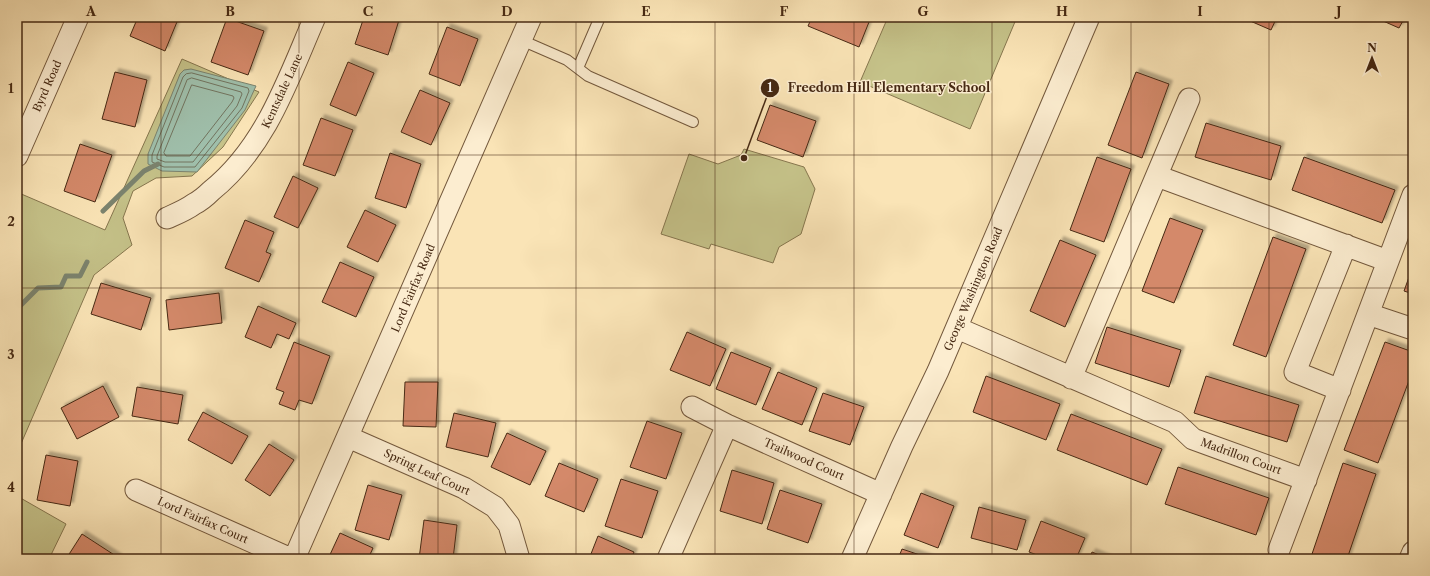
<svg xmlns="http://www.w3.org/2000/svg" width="1430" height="576" font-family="'Libre Caslon Text',serif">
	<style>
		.green { fill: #c5c289; stroke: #86764e }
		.water { fill: #9fbfab; stroke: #7b836e }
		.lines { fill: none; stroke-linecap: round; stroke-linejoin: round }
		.shore { stroke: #72745f; stroke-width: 1 }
		.stream { stroke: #7b836e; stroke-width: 5 }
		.building { fill: #d4896b; stroke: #462913; filter: url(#shadow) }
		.service-casing { stroke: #73583c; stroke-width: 12 }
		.minor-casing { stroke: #73583c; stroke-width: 23 }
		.service { stroke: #fcedd0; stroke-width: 10 }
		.minor { stroke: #fcedd0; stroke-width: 21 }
		.grid { fill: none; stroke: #462913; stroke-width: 1; stroke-opacity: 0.55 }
		.labels { text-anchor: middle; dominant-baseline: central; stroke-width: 3; stroke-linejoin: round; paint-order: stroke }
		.street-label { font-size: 11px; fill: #462913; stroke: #fcedd0 }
		.leader { fill: none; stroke: #462913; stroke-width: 1.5 }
		.callout-dot { fill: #462913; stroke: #fcedd0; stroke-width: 1.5 }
		.mark-label { font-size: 12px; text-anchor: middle; font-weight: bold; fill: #fff }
		.callout-label { font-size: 12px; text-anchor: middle; font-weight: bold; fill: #462913; stroke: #fcedd0; stroke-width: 3; stroke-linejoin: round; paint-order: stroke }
		.neatline { fill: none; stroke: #462913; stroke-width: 1.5 }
		.grid-label { font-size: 13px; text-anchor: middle; font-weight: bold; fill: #462913 }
	</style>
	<defs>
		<filter id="shadow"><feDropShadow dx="3.5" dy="-3.5" stdDeviation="1" flood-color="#0004"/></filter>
	</defs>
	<rect width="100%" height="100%" fill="#fae4b6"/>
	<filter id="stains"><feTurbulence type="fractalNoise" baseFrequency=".005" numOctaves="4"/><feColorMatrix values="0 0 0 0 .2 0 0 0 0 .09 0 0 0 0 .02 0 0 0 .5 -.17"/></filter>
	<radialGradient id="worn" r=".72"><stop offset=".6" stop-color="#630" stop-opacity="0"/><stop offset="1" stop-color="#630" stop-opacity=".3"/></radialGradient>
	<!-- green -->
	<path class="green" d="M888,17h129l-47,112 -110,-47z
		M182,59l77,33 -36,55 -31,29 -36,2 -23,13 -10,27 9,27 -38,30 -77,178v-255l2,-5 86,37z
		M744,149l60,18 11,22 -14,45 -22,13 -6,16 -62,-19 -2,5 -48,-15 28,-80 29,10 23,-9z
		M17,496l49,28 -17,35h-32z"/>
	<!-- water -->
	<path class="water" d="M191,69l65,17 -11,24 -48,62 -35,-1 -14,-7v-10l32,-80 4,-4z"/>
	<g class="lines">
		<!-- shore -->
		<path class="shore" d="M192,73l56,15 1,3 -7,17 -47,59h-31l-12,-5v-7l31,-78 3,-3z
			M192,78l49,14 1,2 -5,12 -44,56h-28l-8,-3v-3l30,-76z
			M192,85l41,11 1,2 -2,4 -42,54h-24l-2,-3z"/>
		<!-- stream -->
		<path class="stream" d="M103,211l41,-40 14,-7
			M17,309l21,-21 23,-1 5,-11h14l7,-14"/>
	</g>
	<!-- building -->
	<path class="building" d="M138,17h41l-14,34 -35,-15z
		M364,17h36l-12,38 -33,-11z
		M812,17h59l-12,30 -51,-21z
		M1241,17h36l-6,13z
		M1374,17h31l-6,11z
		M227,18l37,13 -16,44 -37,-13z
		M447,27l31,12 -18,47 -31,-12z
		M348,62l26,11 -18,43 -26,-11z
		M115,72l32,8 -12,47 -33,-8z
		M1136,72l33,12 -27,74 -34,-13z
		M420,90l30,13 -19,42 -30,-13z
		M770,105l46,16 -13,36 -46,-17z
		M321,118l32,12 -18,46 -32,-11z
		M1206,123l75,23 -10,34 -76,-23z
		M80,144l32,11 -17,47 -31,-11z
		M390,153l31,11 -15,44 -31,-10z
		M1097,157l34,12 -27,73 -34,-12z
		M1304,157l91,33 -13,33 -90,-33z
		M293,176l25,12 -20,40 -24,-11z
		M365,210l31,15 -18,37 -31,-15z
		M1170,218l33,12 -29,73 -32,-12z
		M245,220l29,12 -8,20 5,2 -12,28 -34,-14z
		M1273,237l33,12 -40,108 -33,-12z
		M1060,240l36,15 -31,72 -35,-16z
		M340,262l34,15 -18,40 -34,-15z
		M1413,266v28l-9,-3z
		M101,283l50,15 -10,32 -50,-16z
		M219,293l3,30 -53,7 -3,-30z
		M258,306l38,17 -7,16 -12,-5 -6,14 -26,-11z
		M1107,327l74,23 -12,37 -74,-24z
		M687,332l39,17 -16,37 -40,-16z
		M294,342l36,14 -18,48 -13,-4 -4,10 -16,-6 5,-12 -8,-3z
		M1385,342l28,10v18l-35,93 -34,-13z
		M731,352l40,16 -15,37 -40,-16z
		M778,372l39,16 -15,37 -40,-16z
		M986,376l74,28 -14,36 -73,-28z
		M1206,376l93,29 -12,37 -93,-29z
		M405,382h33l-2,45 -33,-1z
		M103,386l16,31 -42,22 -16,-31z
		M137,387l46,8 -5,29 -46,-8z
		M823,393l41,14 -14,38 -41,-14z
		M203,412l45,24 -16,28 -44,-24z
		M454,413l42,10 -8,34 -42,-10z
		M1071,414l91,35 -15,36 -90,-35z
		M647,421l35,12 -16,46 -36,-12z
		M507,433l39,18 -16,34 -39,-18z
		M269,444l25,16 -24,36 -25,-16z
		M46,455l32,6 -8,45 -33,-6z
		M559,463l39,16 -14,33 -39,-16z
		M1343,463l33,11 -29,85h-21l-14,-5z
		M1178,467l91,31 -13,37 -91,-31z
		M732,470l42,13 -12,41 -42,-13z
		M621,479l37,12 -16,47 -37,-12z
		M368,485l34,10 -13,45 -34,-10z
		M780,490l42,14 -14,39 -41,-14z
		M921,493l33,13 -16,42 -34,-13z
		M979,507l47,13 -9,30 -46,-12z
		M424,520l33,5 -4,34h-34z
		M1041,521l44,17 -9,21h-28l-19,-7z
		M340,533l33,15 -5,11h-40z
		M82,534l37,24v1h-53z
		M598,536l36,16 -3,7h-42z
		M902,549l30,10h-34z
		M1092,552l17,7h-20z"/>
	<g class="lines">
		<defs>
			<path id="service" d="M521,40l46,20 21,16 105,46
				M578,68l22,-51"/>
			<path id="minor" d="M17,156l61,-139
				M1157,176l231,85
				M167,218c9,-4 19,-8 27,-14 6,-3 12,-8 17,-13 55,-44 77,-112 104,-174
				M1368,314l45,15
				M957,328l218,94 18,17 113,41
				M1071,378l118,-279
				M1340,390l-45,-18 51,-127
				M692,407l35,18 154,69
				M348,437l116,51 31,19 14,18 10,34
				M136,490l155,69
				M1279,550l134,-355
				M294,559l237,-542
				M668,559l59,-134
				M852,559l50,-113 36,-75 151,-354
				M1410,559l3,-7"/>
		</defs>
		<!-- service casing -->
		<use href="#service" class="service-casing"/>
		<!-- minor casing -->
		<use href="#minor" class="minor-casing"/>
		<!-- service -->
		<use href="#service" class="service"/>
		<!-- minor -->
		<use href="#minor" class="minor"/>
	</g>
	<!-- grid -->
	<path class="grid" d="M161,17v542M299,17v542M438,17v542M576,17v542M715,17v542M854,17v542M992,17v542M1131,17v542M1269,17v542M17,155h1396M17,288h1396M17,421h1396"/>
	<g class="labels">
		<!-- street labels -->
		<g class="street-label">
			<text transform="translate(47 86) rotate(-66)">Byrd Road</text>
			<text transform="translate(282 91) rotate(-65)">Kentsdale Lane</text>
			<text transform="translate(413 288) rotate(-67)">Lord Fairfax Road</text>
			<text transform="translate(973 289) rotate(-67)">George Washington Road</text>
			<text transform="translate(1241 456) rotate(20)">Madrillon Court</text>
			<text transform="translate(804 459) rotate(24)">Trailwood Court</text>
			<text transform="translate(427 472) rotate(25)">Spring Leaf Court</text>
			<text transform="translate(203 520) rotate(24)">Lord Fairfax Court</text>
		</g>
	</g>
	<!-- callouts -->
	<path class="leader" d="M744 158L770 88"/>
	<g class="callout-dot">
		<circle cx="744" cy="158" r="4"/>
		<circle cx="770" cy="88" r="10"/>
	</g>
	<g class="mark-label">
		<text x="770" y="92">1</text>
	</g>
	<g class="callout-label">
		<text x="889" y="92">Freedom Hill Elementary School</text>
	</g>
	<!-- margin -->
	<rect width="1430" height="576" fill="none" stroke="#fae4b6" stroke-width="44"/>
	<!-- north arrow -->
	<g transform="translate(1372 58)" stroke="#fcedd0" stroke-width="3" paint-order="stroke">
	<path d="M0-3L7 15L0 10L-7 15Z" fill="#462913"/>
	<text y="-6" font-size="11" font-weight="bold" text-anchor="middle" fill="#462913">N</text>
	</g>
	<rect x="22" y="22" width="1386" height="532" class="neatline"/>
	<g class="grid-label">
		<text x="91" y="16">A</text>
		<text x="230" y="16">B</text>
		<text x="368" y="16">C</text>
		<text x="507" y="16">D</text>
		<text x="646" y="16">E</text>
		<text x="784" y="16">F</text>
		<text x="923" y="16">G</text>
		<text x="1062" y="16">H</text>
		<text x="1200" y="16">I</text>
		<text x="1339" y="16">J</text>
		<text x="11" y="93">1</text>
		<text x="11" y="226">2</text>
		<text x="11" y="359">3</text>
		<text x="11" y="492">4</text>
	</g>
	<rect width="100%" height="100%" filter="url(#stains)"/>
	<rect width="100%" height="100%" fill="url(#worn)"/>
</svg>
